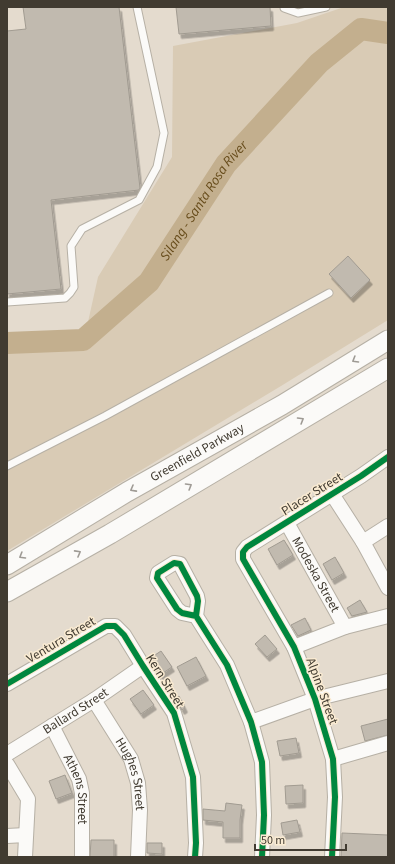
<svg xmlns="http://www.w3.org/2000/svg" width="395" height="864" font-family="'Source Sans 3',sans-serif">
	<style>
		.green { fill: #d9cbb5 }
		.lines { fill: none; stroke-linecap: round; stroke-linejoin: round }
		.river { stroke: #c3af8e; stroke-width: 22 }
		.building { fill: #c1baaf; stroke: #a19b91; filter: url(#shadow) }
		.lane-casing { stroke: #b6b0a5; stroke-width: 9 }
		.street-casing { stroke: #b6b0a5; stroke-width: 16 }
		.secondary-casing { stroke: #b6b0a5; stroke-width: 21 }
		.lane { stroke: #fbfaf8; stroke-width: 7 }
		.street { stroke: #fbfaf8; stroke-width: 14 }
		.secondary { stroke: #fbfaf8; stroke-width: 19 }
		.cycleway-casing { stroke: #faebd2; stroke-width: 8 }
		.cycleway { stroke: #00873e; stroke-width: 6 }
		.oneway { stroke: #9e9a94 }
		.labels { text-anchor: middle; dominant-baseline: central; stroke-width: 3; stroke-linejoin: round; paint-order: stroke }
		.street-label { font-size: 13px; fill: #413b31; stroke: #faebd2 }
		.water-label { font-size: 14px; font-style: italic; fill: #674c1b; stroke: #faebd2 }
	</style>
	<defs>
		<filter id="shadow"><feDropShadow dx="2.5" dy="4.5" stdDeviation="0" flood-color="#0004"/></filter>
	</defs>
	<rect width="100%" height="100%" fill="#e4dbce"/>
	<!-- green -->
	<path class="green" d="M344,7h44v313l-107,66 -274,165v-208l77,-3 14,-63 74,-120 1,-111 124,-23z"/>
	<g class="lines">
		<!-- river -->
		<path class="river" id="s1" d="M7,343l76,-3 66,-58 77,-118 93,-101 42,-34 27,4"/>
	</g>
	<!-- building -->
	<path class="building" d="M23,7h96l21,181 -1,2 -88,10 10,89 -54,5v-263l19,-2z
		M176,7h94l1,19 -92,8z
		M348,256l22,24 -19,18 -22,-24z
		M284,540l9,15 -16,10 -9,-16z
		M335,557l9,16 -12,7 -9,-16z
		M360,600l7,12 -15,4 -5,-8z
		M305,618l6,12 -13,6 -7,-11z
		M265,635l12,14 -10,8 -12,-13z
		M161,651l11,16 -12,8 -11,-16z
		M196,657l10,19 -19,10 -10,-19z
		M143,690l11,15 -13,9 -11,-15z
		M179,696l6,12 -3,2 -7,-11z
		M388,719v16l-23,6 -4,-15z
		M296,738l3,15 -19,3 -3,-15z
		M65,775l7,18 -16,6 -7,-18z
		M303,785v18l-17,1 -1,-18z
		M226,803l16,2 -2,15v18h-17v-16l-20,-2v-11l22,2z
		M297,820l3,12 -17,3 -2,-12z
		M342,833l46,2v22h-47z
		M91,840h23v17h-24z
		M147,843h15v11l-15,-1z"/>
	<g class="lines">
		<defs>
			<path id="lane" d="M284,7v1l14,5 28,-6
				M7,302l58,-4 5,-5 4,-6 -3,-41 11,-17 57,-29 18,-33 7,-34 -27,-126
				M7,466l98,-50 224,-123"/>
			<g id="street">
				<path d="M332,494l31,48 25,46"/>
				<path id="s2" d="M287,523l58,104"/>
				<path d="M363,542l25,-16"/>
				<path d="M196,616l-14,-3 -5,-4 -20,-31 1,-5 16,-10 6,1 17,32 1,5 -2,15 31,49 24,57 11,40 2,53 -2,42"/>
				<path d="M294,647l51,-20 43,-11"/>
				<path d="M7,684l99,-58h9l9,9 19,31 31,47 19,64 3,66 -1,14"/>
				<path id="s3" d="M94,700l37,59 7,24 2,27 -2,47"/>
				<path d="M251,722l64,-23 73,-18"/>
				<path id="s4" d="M52,726l27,53 3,14v64"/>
				<path id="s5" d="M7,754l87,-54 49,-34"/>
				<path d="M333,759l55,-16"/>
				<path d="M7,764l21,35 -3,58"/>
				<path d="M7,836l19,-1"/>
				<path d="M332,857l3,-60 -2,-38 -18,-60 -21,-52 -51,-88v-7l4,-5 114,-71 27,-19"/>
			</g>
			<g id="secondary">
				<path id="s6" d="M7,565l120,-73 155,-87 106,-65"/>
				<path d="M7,592l103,-58 278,-166"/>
			</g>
		</defs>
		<!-- lane casing -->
		<use href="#lane" class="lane-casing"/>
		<!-- street casing -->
		<use href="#street" class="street-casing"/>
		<!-- secondary casing -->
		<use href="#secondary" class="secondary-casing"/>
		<!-- lane -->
		<use href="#lane" class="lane"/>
		<!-- street -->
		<use href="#street" class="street"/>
		<!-- secondary -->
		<use href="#secondary" class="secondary"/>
		<defs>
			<path id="cycleway" d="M196,616l-14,-3 -5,-4 -20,-31 1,-5 16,-10 6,1 17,32 1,5 -2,15 31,49 24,57 11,40 2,53 -2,42
				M7,684l99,-58h9l9,9 19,31 31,47 19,64 3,66 -1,14
				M332,857l3,-60 -2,-38 -18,-60 -21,-52 -51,-88v-7l4,-5 114,-71 27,-19"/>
		</defs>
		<!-- cycleway casing -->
		<use href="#cycleway" class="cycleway-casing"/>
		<!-- cycleway -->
		<use href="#cycleway" class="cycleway"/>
	</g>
	<!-- one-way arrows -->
	<defs><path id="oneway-chevron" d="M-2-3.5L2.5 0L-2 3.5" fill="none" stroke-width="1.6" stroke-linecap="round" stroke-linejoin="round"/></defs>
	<g class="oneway">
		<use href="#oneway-chevron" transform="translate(355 360) rotate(149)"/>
		<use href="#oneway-chevron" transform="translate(301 420) rotate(-31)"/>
		<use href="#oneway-chevron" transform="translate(189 486) rotate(-31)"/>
		<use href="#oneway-chevron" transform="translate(133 489) rotate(151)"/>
		<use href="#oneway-chevron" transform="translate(78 553) rotate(-29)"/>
		<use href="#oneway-chevron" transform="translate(22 556) rotate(149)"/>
	</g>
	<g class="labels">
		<!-- street labels -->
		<g class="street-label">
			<text stroke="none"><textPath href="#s6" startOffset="221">Greenfield Parkway</textPath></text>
			<text transform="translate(312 494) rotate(-32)">Placer Street</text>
			<text stroke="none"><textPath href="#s2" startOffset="59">Modeska Street</textPath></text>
			<text transform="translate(61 640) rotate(-31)">Ventura Street</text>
			<text transform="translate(165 681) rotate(58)">Kern Street</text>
			<text transform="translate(322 691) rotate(70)">Alpine Street</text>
			<text stroke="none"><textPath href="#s5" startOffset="81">Ballard Street</textPath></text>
			<text stroke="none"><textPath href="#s3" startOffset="84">Hughes Street</textPath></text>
			<text stroke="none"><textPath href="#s4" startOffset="69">Athens Street</textPath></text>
		</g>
		<!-- water labels -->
		<g class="water-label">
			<text stroke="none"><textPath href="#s1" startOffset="262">Silang - Santa Rosa River</textPath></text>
		</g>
	</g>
	<!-- border -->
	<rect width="395" height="864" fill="none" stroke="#413b31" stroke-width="16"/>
	<!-- scale -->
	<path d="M255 844v6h91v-6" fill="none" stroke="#413b31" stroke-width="2"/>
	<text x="261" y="844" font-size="12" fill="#413b31" stroke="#faebd2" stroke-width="3" paint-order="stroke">50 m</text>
</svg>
